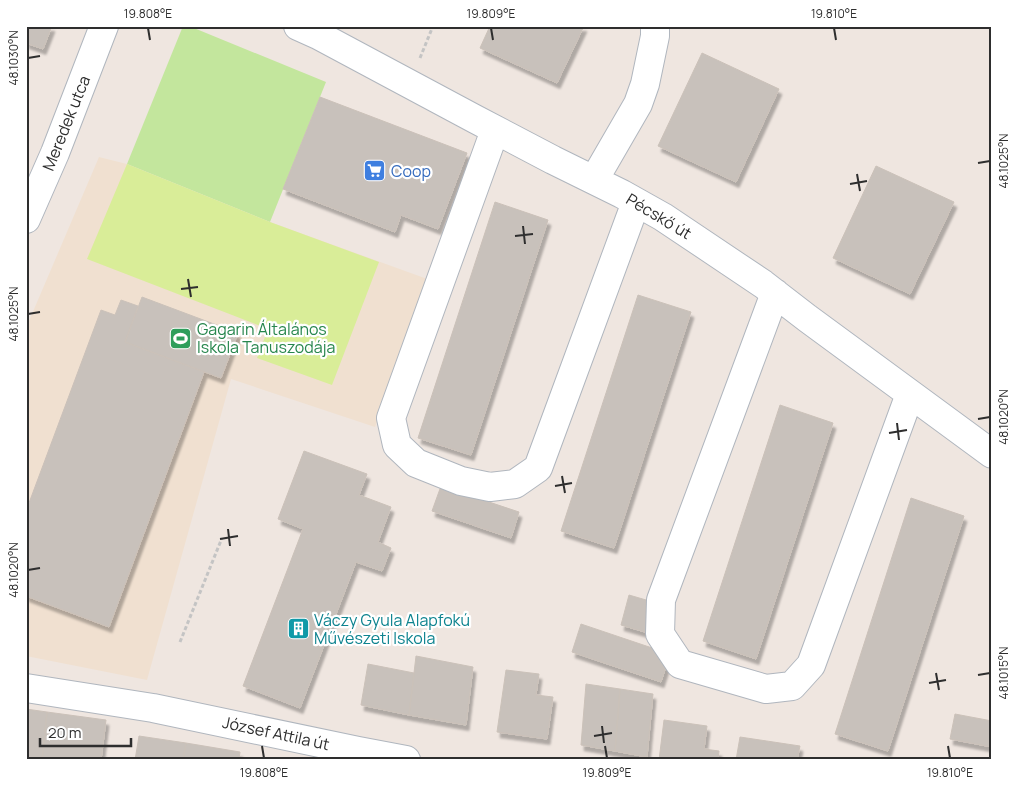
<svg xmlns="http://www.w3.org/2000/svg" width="1018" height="786" font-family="Manrope,sans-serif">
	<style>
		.education { fill: #f0e0d0 }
		.green { fill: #c3e69d }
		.pitch { fill: #d9ed98 }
		.building { fill: #c8c1bb; stroke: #cbc1b9; filter: url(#shadow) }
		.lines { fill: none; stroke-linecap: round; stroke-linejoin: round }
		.minor-casing { stroke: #b0b6be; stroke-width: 30 }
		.path { stroke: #c4c4c4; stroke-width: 3; stroke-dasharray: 4 2.5; stroke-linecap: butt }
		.minor { stroke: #fff; stroke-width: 28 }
		.ticks { fill: none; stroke: #2e2e2e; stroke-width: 2 }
		.labels { text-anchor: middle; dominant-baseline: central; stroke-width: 4.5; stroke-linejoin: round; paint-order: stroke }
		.street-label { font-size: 16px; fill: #2e2e2e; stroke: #fff }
		.shop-label { font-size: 16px; fill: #366cbe; stroke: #fff; text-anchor: start }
		.leisure-label { font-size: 16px; fill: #27864d; stroke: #fff; text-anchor: start }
		.culture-label { font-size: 16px; fill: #0d838f; stroke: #fff; text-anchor: start }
		.neatline { fill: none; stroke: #2e2e2e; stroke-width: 2 }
		.ticks-label { font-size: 12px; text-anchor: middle; fill: #2e2e2e }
	</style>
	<defs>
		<filter id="shadow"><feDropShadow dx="3" dy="5.5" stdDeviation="1" flood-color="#0004"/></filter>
	</defs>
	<rect width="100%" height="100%" fill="#efe6e0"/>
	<!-- education -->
	<path class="education" d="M99,157l28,7 143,58 160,58 -55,147 -144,-48 -84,301 -121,-24v-328z"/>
	<!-- green -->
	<path class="green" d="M183,26h6l137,56 -56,140 -143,-58z"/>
	<!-- pitch -->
	<path class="pitch" d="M127,164l143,58 109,40 -47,123 -75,-27 11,-29 -181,-70z"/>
	<!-- building -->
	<path class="building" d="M26,26h26l-9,23 -17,-6z
		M490,26h94l-27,57 -77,-35z
		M702,53l77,36 -43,93 -78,-36z
		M320,97l147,56 -29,76 -37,-14 -6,17 -112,-43z
		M876,166l78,36 -44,92 -77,-36z
		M495,202l53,18 -77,235 -53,-17z
		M638,295l53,17 -77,236 -53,-17z
		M142,297l96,36 -17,45 -96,-36z
		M121,300l17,6 -13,36 79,30 -95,255 -83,-31v-85l75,-201 14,5z
		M780,405l53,18 -77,236 -53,-18z
		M304,451l63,23 -8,21 32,12 -13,35 13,6 -9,23 -26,-9 -56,146 -57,-22 60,-157 -25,-10z
		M441,486l78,26 -8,26 -79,-27z
		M911,498l53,18 -76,235 -53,-17z
		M629,595l24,7 -8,30 -24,-7z
		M581,624l89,30 -9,28 -89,-30z
		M416,656l57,11 -7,58 -57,-10z
		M368,664l46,9 -5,42 -48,-10z
		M506,670l33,4 -3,21 17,2 -6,42 -50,-7z
		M586,684l34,5 -5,62 -34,-6z
		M620,689l33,5 -6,63 -32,-6z
		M26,709l21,3 -5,48h-16z
		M47,712l59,8 -5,40h-59z
		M955,714l37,7v26l-42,-8z
		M664,720l43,6 -3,23 15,2 -1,9h-59z
		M139,736l47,7 -3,17h-48z
		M740,737l60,9 -3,14h-61z
		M186,743l54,9 -1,8h-56z"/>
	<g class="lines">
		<defs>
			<path id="minor" d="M298,26l20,9 157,84 78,41 69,34 41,23 100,67 44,34 185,136
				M495,130l-104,288 6,27 19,18 45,18 29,6 25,-3 23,-16 98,-266
				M594,180l44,-76 7,-20 10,-48v-10
				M26,219l29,-66 49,-127
				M775,293l-114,307 -1,34 20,30 86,25 26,-3 19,-21 99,-271
				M26,688l127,20 205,43 48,9"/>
		</defs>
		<!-- minor casing -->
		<use href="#minor" class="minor-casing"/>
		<!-- path -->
		<path class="path" d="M420,58l13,-32
			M180,642l42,-104"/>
		<!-- minor -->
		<use href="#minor" class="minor"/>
	</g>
	<!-- ticks -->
	<path class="ticks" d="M148,28l2,12M491,28l2,12M834,28l2,12M28,58l12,-2M978,163l12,-2M857,174l3,17M850,184l17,-3M523,226l2,18M515,236l18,-2M188,279l3,18M181,289l17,-2M28,314l12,-2M978,419l12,-2M897,423l2,17M889,433l18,-3M562,476l3,17M555,486l17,-3M228,529l2,17M220,539l18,-3M28,570l12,-2M936,673l3,17M978,675l12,-2M929,683l17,-3M602,726l2,17M594,736l18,-3M262,746l2,12M605,746l2,12M948,746l2,12"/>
	<!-- icons -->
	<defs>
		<symbol id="supermarket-square" viewBox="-11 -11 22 22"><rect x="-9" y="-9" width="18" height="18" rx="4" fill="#3f7fe0" stroke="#fff"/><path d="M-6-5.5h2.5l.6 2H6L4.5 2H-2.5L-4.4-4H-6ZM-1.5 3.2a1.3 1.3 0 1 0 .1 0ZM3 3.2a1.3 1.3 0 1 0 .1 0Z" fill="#fff"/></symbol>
		<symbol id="stadium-square" viewBox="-11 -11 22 22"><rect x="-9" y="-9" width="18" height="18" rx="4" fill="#2e9e5b" stroke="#fff"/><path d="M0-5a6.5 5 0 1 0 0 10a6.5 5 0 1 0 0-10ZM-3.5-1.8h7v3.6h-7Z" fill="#fff"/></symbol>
		<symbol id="building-square" viewBox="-11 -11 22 22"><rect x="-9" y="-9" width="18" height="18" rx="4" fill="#0f9aa8" stroke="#fff"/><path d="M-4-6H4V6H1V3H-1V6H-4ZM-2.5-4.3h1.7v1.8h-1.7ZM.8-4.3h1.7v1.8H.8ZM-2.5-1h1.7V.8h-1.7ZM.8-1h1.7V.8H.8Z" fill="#fff"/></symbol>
	</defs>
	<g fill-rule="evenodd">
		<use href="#supermarket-square" x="362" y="158" width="25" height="25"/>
		<use href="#stadium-square" x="168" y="326" width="25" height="25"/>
		<use href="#building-square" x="286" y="616" width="25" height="25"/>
	</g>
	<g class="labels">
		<!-- street labels -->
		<g class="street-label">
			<text transform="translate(66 123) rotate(-68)">Meredek utca</text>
			<text transform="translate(659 216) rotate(31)">Pécskő út</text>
			<text transform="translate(276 733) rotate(12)">József Attila út</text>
		</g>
		<!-- shop labels -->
		<g class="shop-label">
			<text x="391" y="171">Coop</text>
		</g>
		<!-- leisure labels -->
		<g class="leisure-label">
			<text x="197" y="329">Gagarin Általános<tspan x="197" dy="18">Iskola Tanuszodája</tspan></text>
		</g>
		<!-- culture labels -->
		<g class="culture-label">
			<text x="314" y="620">Váczy Gyula Alapfokú<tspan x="314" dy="18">Művészeti Iskola</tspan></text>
		</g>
	</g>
	<!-- border -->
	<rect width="1018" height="786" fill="none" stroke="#ffffff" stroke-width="55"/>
	<!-- scale -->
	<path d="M40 738v8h91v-8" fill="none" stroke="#2e2e2e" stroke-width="2.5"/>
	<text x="48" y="738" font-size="15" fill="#2e2e2e" stroke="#ffffff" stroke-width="4" paint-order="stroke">20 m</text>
	<rect x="28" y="28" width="962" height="730" class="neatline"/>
	<g class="ticks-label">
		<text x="148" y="18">19.808°E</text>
		<text x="491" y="18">19.809°E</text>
		<text x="834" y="18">19.810°E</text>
		<text transform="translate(14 58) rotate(-90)" y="4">48.1030°N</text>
		<text transform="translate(1004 161) rotate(-90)" y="4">48.1025°N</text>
		<text transform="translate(14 314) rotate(-90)" y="4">48.1025°N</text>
		<text transform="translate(1004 417) rotate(-90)" y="4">48.1020°N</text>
		<text transform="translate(14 570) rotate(-90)" y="4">48.1020°N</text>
		<text transform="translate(1004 673) rotate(-90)" y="4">48.1015°N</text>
		<text x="264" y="777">19.808°E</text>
		<text x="607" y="777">19.809°E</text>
		<text x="950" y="777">19.810°E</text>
	</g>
</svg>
